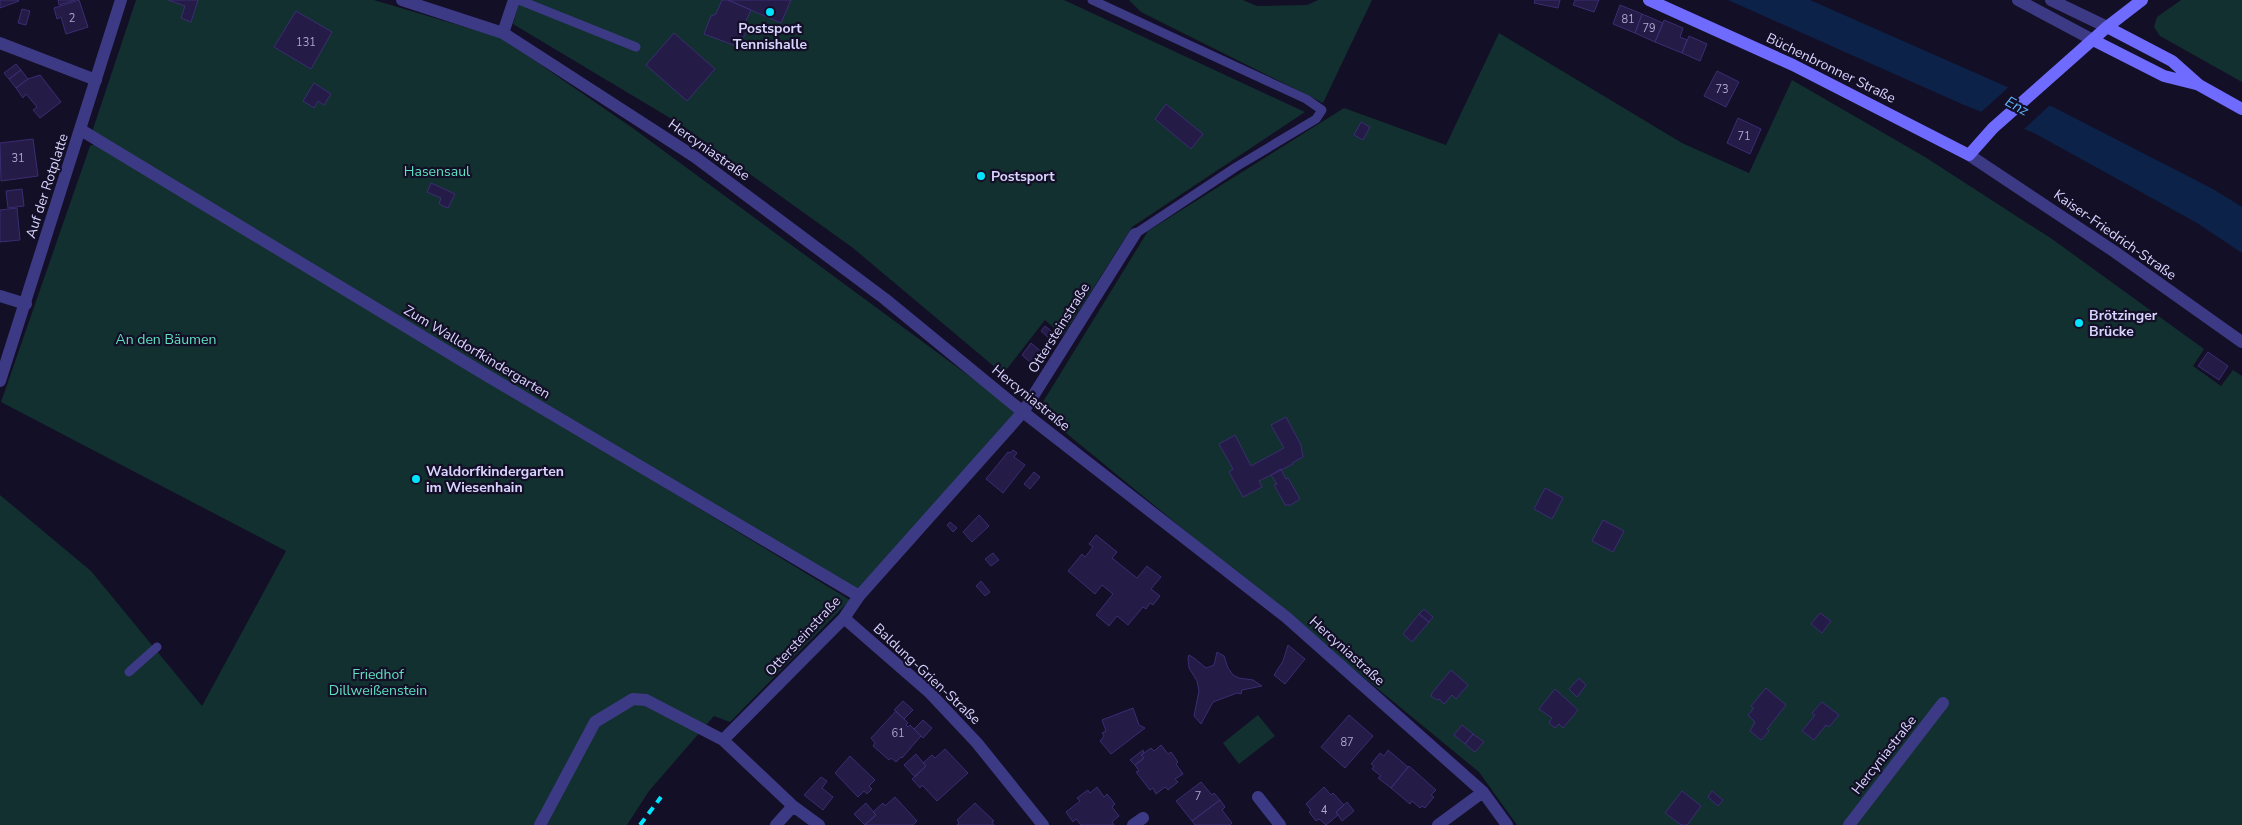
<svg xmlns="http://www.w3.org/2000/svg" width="2242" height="825" font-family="'Nunito Sans',sans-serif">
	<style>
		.green { fill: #12302f }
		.water { fill: #0c2248 }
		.pier { fill: #130f26 }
		.building { fill: #241b47; stroke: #3b2d73 }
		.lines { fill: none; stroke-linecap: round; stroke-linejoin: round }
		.service { stroke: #3d3a85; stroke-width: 9 }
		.minor { stroke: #3d3a85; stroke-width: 12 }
		.tertiary { stroke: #3d3a85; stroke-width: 12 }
		.secondary { stroke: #6f6bff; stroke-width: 12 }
		.rail { stroke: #00e5ff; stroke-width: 4; stroke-dasharray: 8 6; stroke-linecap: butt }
		.poi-dot { fill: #00e5ff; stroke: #130f26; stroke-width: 2 }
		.labels { text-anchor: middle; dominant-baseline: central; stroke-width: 4.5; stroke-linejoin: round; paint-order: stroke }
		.number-label { font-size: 11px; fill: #aca6d1 }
		.poi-label { font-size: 14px; font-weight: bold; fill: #d9d4ff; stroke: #130f26; text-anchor: start }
		.street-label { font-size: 14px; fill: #d9d4ff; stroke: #130f26 }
		.park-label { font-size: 14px; fill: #5fe0c0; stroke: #130f26 }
		.water-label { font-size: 15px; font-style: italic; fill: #62b6ff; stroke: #130f26 }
	</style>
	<rect width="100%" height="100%" fill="#130f26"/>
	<!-- green -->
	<path class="green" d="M136,0h238l128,38 132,91 384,283 -162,179 -764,-459z
		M520,0h544l241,112 -173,115 -69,109 -18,-16 -42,54 -150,-126 -173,-124 -167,-100z
		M1129,0h114l14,6 50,-1 11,-5h54l-49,103 -182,-91z
		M2181,0h61v82l-82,-46 -6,-9 3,-10z
		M1499,33l183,110 67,30 43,-93 133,77 127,82 152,110 -11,17 28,20 12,-16 9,6v449h-725l-38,-53 -441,-362 110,-179 196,-123 102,37z
		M97,143l753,457 -120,122 -16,-6 -65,75 -22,34h-627v-330l91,76 111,135 84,-155 -285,-149 89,-256z
		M1258,715l17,21 -36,28 -16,-21z"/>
	<!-- water -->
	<path class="water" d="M1728,0h82l245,108 158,81 29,18v46l-45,-30 -163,-90 -70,-28z"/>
	<!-- pier -->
	<path class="pier" d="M2011,85l41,18 -30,28 -43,-17z"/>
	<!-- building -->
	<path class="building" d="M0,0h18l1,1 -19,7z
		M58,0h17l-16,5z
		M79,0l9,27 -22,7 -5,-17 -4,2 -3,-11z
		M168,0h30l-7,22 -10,-4 4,-12z
		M722,0h6l23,10 -5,11 2,7 -9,19 -35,-13 7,-18 5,-2z
		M728,0h63l-10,23z
		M1535,0h25l-2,8 -24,-5z
		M1575,0h24l-5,12 -21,-7z
		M1620,5l22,9 -7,19 -22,-9z
		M22,9l8,2 -4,14 -8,-2z
		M296,11l36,21 -21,37 -37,-22z
		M1642,14l21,9 -8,19 -20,-9z
		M1664,20l19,8 -3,9 7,3 -5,13 -27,-11z
		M674,33l41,36 -28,32 -41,-36z
		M1689,36l18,8 -7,17 -18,-8z
		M16,64l5,6 -12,9 -5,-6z
		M21,70l7,9 -12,9 -7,-9z
		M1717,71l22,11 -13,25 -22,-11z
		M40,75l21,27 -21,16 -7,-8 4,-3 -11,-13 -3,4 -7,-10 12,-9z
		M314,83l17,11 -7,11 -6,-4 -4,7 -11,-7z
		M1166,104l37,30 -12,15 -36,-30z
		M1738,118l23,11 -11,25 -23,-11z
		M1361,122l9,5 -7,13 -9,-5z
		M33,139l5,37 -37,5 -1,-38z
		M431,183l24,11 -7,14 -9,-4 2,-6 -14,-6z
		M22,189l2,17 -16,2 -2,-17z
		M17,208l3,32 -20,2v-32z
		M2078,317l7,8 -5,4 -7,-8z
		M1045,326l10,8 -4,6 -10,-9z
		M1031,343l12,10 -10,12 -11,-10z
		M2208,352l20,14 -9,14 -21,-14z
		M1286,417l15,28 2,12 -11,6 1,1 -34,17 3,6 -19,10 -14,-25 4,-3 -14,-25 16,-9 16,31 33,-18 -13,-23z
		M1013,450l4,3 -3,4 11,8 -22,28 -17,-14 22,-27 2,1z
		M1281,469l5,10 2,-1 12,21 -11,7 -1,-2 -2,2 -12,-21 3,-1 -6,-9z
		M1034,472l6,5 -10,12 -6,-5z
		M1545,488l18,10 -11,21 -18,-10z
		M979,515l10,11 -17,16 -9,-10z
		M1603,520l21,11 -11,21 -21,-11z
		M950,522l7,6 -4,4 -6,-7z
		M1096,535l21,17 -5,6 25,20 10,-12 14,11 -10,12 9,7 -7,9 -3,-2 -4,6 -3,-2 -15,18 -11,-9 -8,10 -13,-11 17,-21 -11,-9 -7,9 -27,-23 14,-17 3,3 8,-10 -4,-3z
		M993,553l6,7 -8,6 -6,-7z
		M981,581l9,11 -5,4 -9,-10z
		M1424,609l9,8 -4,5 -10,-8z
		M1820,613l11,8 -9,12 -11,-9z
		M1419,614l10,8 -17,20 -9,-8z
		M1288,645l17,14 -20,25 -11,-9 9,-14z
		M1217,652l7,4 4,12 5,7 6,3 14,2 9,6 -20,4 -1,4 -4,-1 -24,9 -12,22 -7,-8 5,-25 -2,-10 -8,-13 -1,-10 1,-3 5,3 12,10 8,-3z
		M1451,670l17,15 -12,14 -4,-4 -8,9 -5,-5 -2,1 -6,-4 1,-3z
		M1579,678l7,7 -9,12 -8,-8z
		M1766,688l20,17 -19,24 2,2 -8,9 -11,-9 5,-9 -7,-7 6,-7 -3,-2z
		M1555,689l23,21 -15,18 -4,-4 -4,4 -6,-5 3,-5 -13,-9z
		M903,701l10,9 -9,9 -10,-9z
		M1822,702l17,13 -10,12 -3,-2 -12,15 -12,-9 13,-16 -3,-2z
		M1133,708l6,17 6,3 -34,26 -11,-13 4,-5 -2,-3 4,-2 -4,-11z
		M896,711l12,12 -2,2 2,2 2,-2 11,11 -19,22 -1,-1 -5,5 -5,-4 -2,2 -16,-14 2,-3 -4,-5z
		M1349,715l24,21 -28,32 -24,-21z
		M923,720l9,8 -9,10 -9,-9z
		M1462,725l11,9 -8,10 -11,-9z
		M1473,734l11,8 -9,10 -10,-8z
		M1161,745l7,9 3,-2 7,10 -2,2 7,10 -8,5 3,3 -10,8 -3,-3 -9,7 -3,-6 -3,2 -14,-18 3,-1 -4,-6 9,-7 -3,-3 3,-2 7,-5 3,3z
		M945,749l23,24 -31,28 -15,-16 -2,3 -8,-9 14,-13 -3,-3 9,-8 3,3z
		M1143,750l1,3 -3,2 3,3 -9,7 -5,-5z
		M1388,750l20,17 -17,21 -13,-10 3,-2 -9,-7 2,-3 -3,-2 9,-11 4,3z
		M916,754l10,12 -11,11 -11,-12z
		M850,756l25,24 -6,6 3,3 -5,5 -3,-3 -6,6 -23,-24z
		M1409,766l27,24 -5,5 3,2 -9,11 -3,-2 -2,2 -8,-7 -2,3 -19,-16z
		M821,777l6,4 -5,7 11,9 -10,13 -19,-15z
		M1201,782l11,13 2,-2 6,7 -28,21 -16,-20z
		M1097,787l7,10 3,-3 8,10 -3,3 7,9 -7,6 2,3h-33l-5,-6 -3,3 -7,-10 14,-11 -3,-3 11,-8 2,3z
		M1324,787l7,8 2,-2 11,12 -8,7 2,3 -12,10 -7,-6 -3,2 -7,-9 2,-2 -5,-6z
		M1682,791l19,15 -14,19h-6l-16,-12z
		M1712,791l11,9 -5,6 -10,-9z
		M895,797l22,24 -4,4h-49l12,-10 -3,-3 10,-9 2,3z
		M1220,800l5,7 -3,3 10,13 -2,2h-35l-3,-4z
		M1347,802l7,9 -12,10 -6,-9z
		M866,803l10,12 -11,10 -11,-11z
		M975,803l19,18 -2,1 2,3h-37l2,-2 -2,-3z"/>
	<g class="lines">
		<!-- service -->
		<path class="service" d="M519,0l117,47
			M1092,0l214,99 16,11 -6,9 -80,48 -101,67
			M129,672l28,-25"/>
		<!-- minor -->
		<path class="minor" d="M402,0l101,33 192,124 190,142 138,113 263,205 197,175 24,33
			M503,33l11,-33
			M0,43l96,37
			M81,130l405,245 373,221
			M0,296l26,8
			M844,618l85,74 48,51 66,82
			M723,740l121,-122 15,-22 164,-184 112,-178
			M1258,797l22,28
			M793,806l26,19
			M540,825l55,-103 38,-23 13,1 77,40 70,66 -17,19
			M1133,825l10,-7
			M1438,825l45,-33
			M1849,825l94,-122"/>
		<!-- tertiary -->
		<path class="tertiary" d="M2018,0l75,40
			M2051,0l56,27
			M1969,155l146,97 127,90
			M0,381l121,-381"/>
		<!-- secondary -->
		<path class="secondary" d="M1649,0l144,65 176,90 24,-27 114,-101 35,-27
			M2107,27l65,34 27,24 43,24
			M2093,40l71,36 32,8"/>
		<!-- rail -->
		<path class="rail" d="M640,825l21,-28"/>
	</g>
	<!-- markers -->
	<g class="poi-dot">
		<circle cx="770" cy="12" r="5"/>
		<circle cx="981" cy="176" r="5"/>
		<circle cx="2079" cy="323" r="5"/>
		<circle cx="416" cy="479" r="5"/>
	</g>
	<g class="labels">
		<!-- number labels -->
		<g class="number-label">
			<text x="72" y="18">2</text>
			<text x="1628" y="19">81</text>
			<text x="1649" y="28">79</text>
			<text x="306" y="42">131</text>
			<text x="1722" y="89">73</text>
			<text x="1744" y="136">71</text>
			<text x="18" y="158">31</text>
			<text x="898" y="733">61</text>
			<text x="1347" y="742">87</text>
			<text x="1198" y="796">7</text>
			<text x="1324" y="810">4</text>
		</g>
		<!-- poi labels -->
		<g class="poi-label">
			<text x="770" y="28" text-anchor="middle">Postsport<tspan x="770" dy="16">Tennishalle</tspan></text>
			<text x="991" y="176">Postsport</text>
			<text x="2089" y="315">Brötzinger<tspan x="2089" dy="16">Brücke</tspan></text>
			<text x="426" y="471">Waldorfkindergarten<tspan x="426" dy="16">im Wiesenhain</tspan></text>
		</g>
		<!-- street labels -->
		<g class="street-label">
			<text transform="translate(1831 68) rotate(26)">Büchenbronner Straße</text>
			<text transform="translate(709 150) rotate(35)">Hercyniastraße</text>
			<text transform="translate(47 186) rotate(-72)">Auf der Rotplatte</text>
			<text transform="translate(2115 235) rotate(35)">Kaiser-Friedrich-Straße</text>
			<text transform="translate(1059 328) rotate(-58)">Ottersteinstraße</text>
			<text transform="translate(477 352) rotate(31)">Zum Walldorfkindergarten</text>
			<text transform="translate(1031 398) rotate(39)">Hercyniastraße</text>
			<text transform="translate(803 636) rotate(-47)">Ottersteinstraße</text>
			<text transform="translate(1347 651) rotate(42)">Hercyniastraße</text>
			<text transform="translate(927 674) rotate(43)">Baldung-Grien-Straße</text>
			<text transform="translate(1884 755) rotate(-52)">Hercyniastraße</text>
		</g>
		<!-- park labels -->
		<g class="park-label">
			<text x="437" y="171">Hasensaul</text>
			<text x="166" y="339">An den Bäumen</text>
			<text x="378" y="674">Friedhof<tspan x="378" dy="16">Dillweißenstein</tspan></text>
		</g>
		<!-- water labels -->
		<g class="water-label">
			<text transform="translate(2017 106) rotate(29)">Enz</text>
		</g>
	</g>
</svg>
